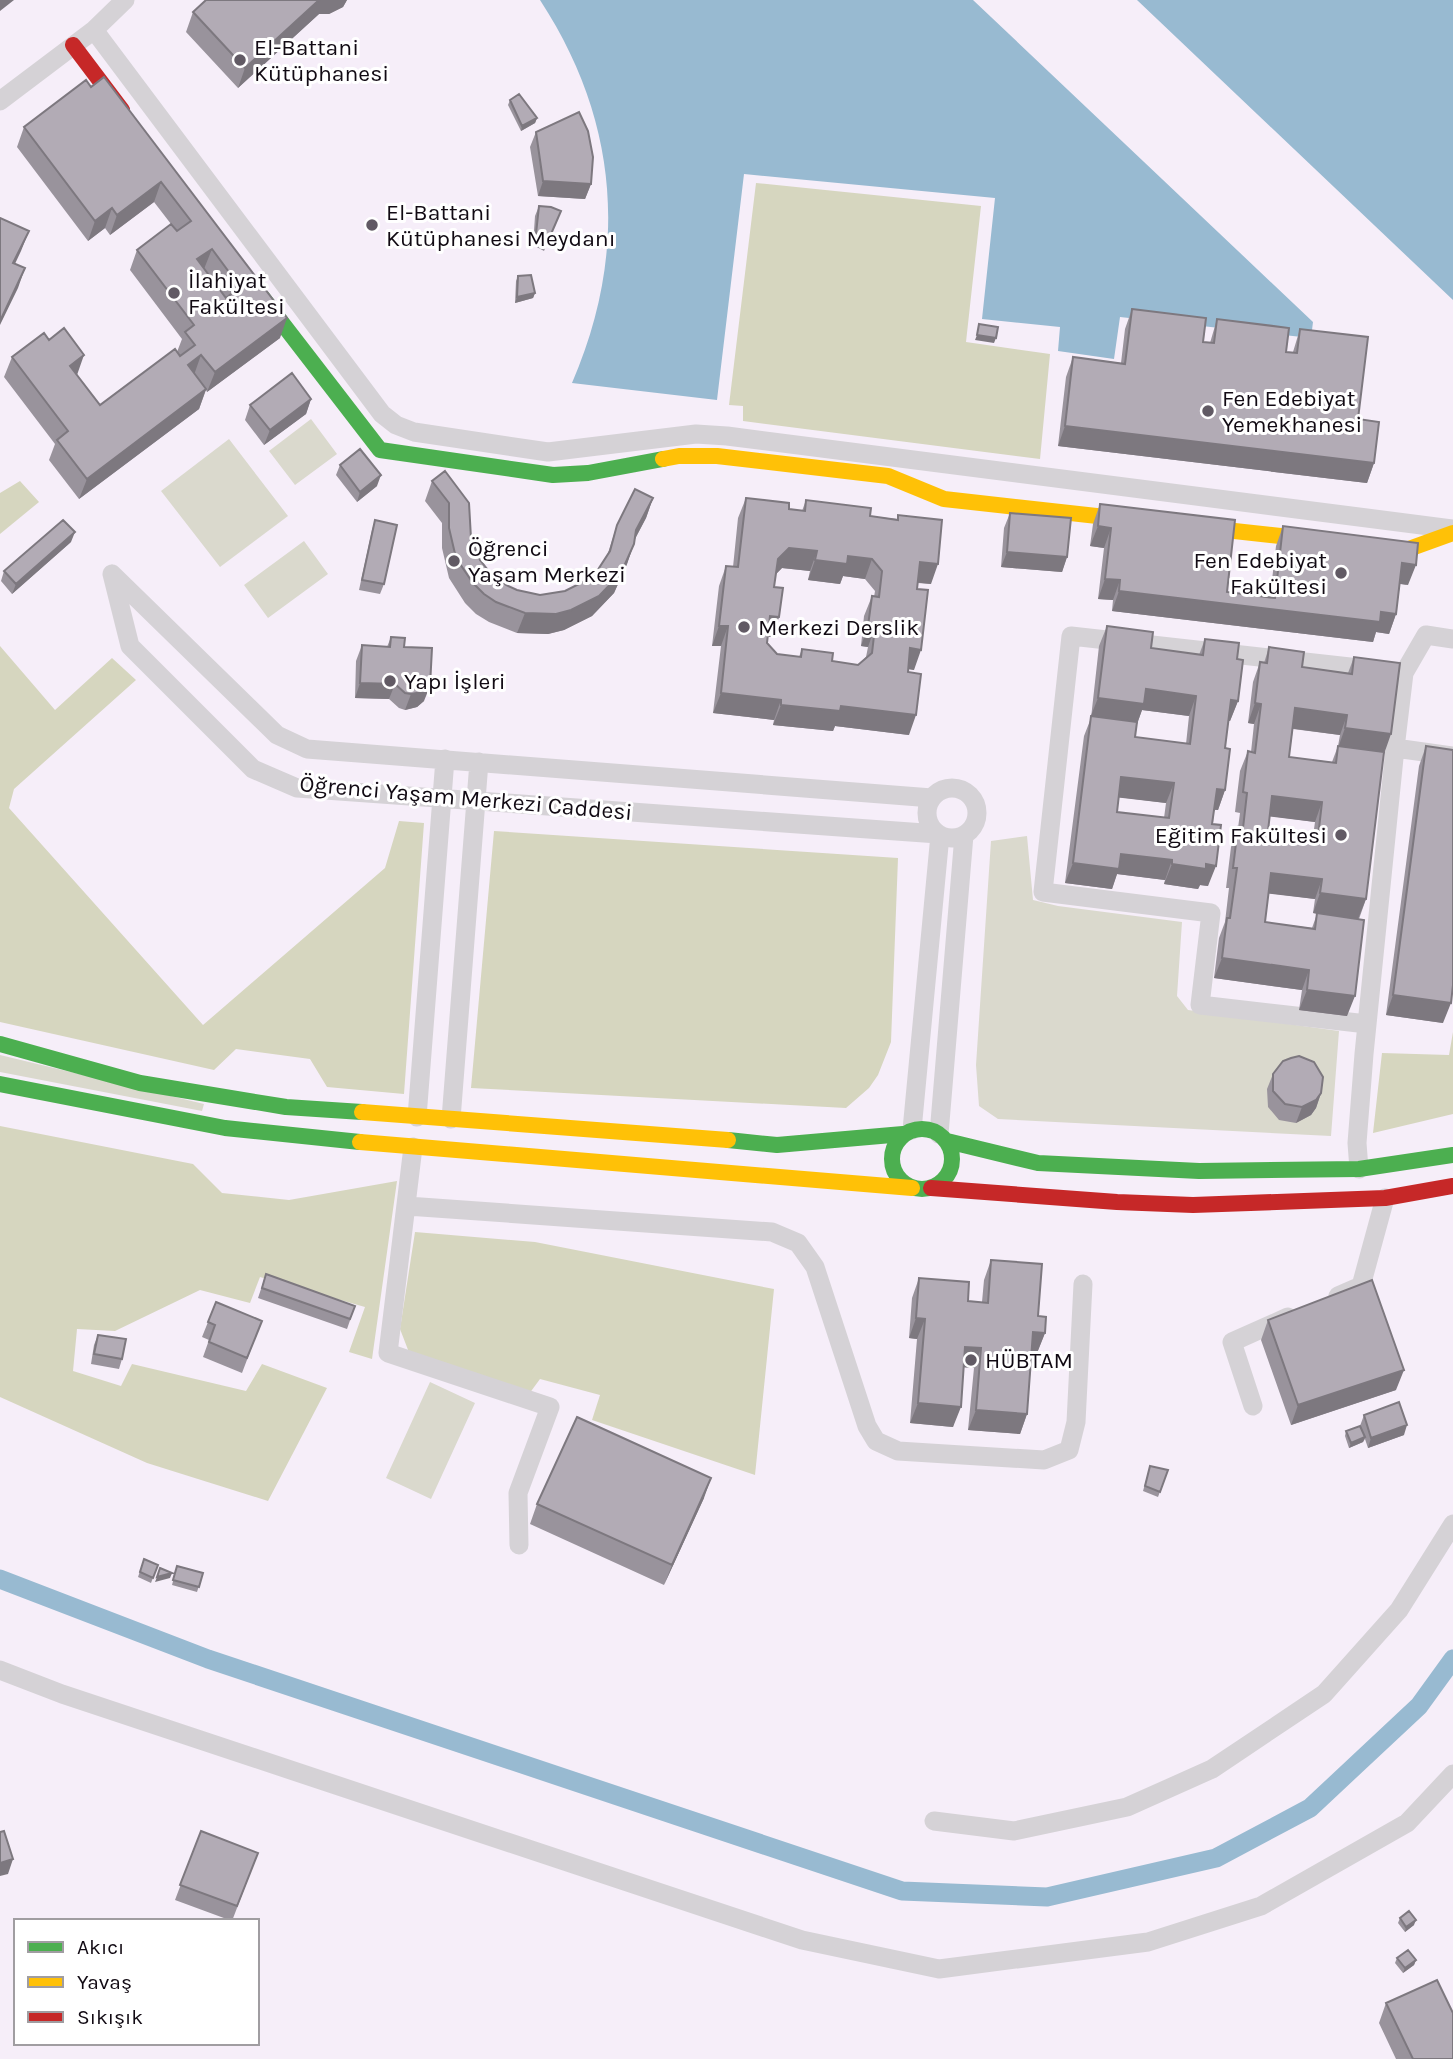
<svg xmlns="http://www.w3.org/2000/svg" width="1453" height="2059" font-family="Karla,sans-serif">
	<style>
		.green { fill: #dad9cd }
		.forest { fill: #d6d6bf }
		.water { fill: #98bad1 }
		.lines { fill: none; stroke-linecap: round; stroke-linejoin: round }
		.canal { stroke: #98bad1; stroke-width: 19 }
		.street { stroke: #d5d2d6; stroke-width: 19 }
		.fast { stroke: #4caf50; stroke-width: 16 }
		.slow { stroke: #ffc107; stroke-width: 16 }
		.jam { stroke: #c62828; stroke-width: 16 }
		.wall { fill: #99939c; fill-rule: evenodd }
		.shaded-wall { fill: #7d787f }
		.building { fill: #b2abb5; stroke: #7d787f; stroke-width: 2; fill-rule: evenodd }
		.poi-dot { fill: #615a64; stroke: #fff; stroke-width: 2.5 }
		.labels { text-anchor: middle; dominant-baseline: central; stroke-width: 6; stroke-linejoin: round; paint-order: stroke }
		.poi-label { font-size: 23px; fill: #110a13; stroke: #fff; text-anchor: start }
		.street-label { font-size: 23px; fill: #110a13; stroke: #fff }
	</style>
	<rect width="100%" height="100%" fill="#f6eef9"/>
	<!-- green -->
	<path class="green" d="M311,419l26,35 -42,31 -26,-34z
		M229,439l59,77 -68,51 -59,-76z
		M304,541l24,33 -60,44 -24,-33z
		M1027,836l6,64 25,6 124,16 -5,74 11,14 151,21 -8,105 -333,-17 -19,-13 -3,-41 15,-224z
		M0,1055l204,49 -2,7 -202,-39z
		M430,1382l45,21 -44,96 -45,-21z"/>
	<!-- forest -->
	<path class="forest" d="M756,183l225,23 -15,136 84,12 -10,105 -297,-38v-15l-14,-1z
		M20,481l19,21 -39,32v-41z
		M0,646l55,64 57,-52 24,22 -122,109 -5,19 194,217 182,-157 14,-47 25,2 -20,271 -77,-7 -17,-28 -74,-10 -22,21 -214,-48z
		M494,831l404,27 -7,184 -13,33 -9,13 -23,20 -375,-20z
		M1453,1032v82l-80,19 9,-80 67,2z
		M0,1126l193,38 29,29 67,7 108,-19 -25,178 -23,-7 16,-45 -105,-30 -10,26 -50,-13 -85,41 -38,-2 -4,42 48,15 11,-22 114,27 16,-27 65,24 -59,113 -121,-38 -147,-66z
		M415,1232l120,10 239,47 -19,186 -163,-55 8,-25 -60,-16 -11,15 -119,-39 -10,-26z"/>
	<!-- water -->
	<path class="water" d="M540,0h433l340,322 -2,16 -191,-21 -6,42 -56,-8 2,-24 -78,-8 13,-121 -251,-24 -27,226 -145,-17c57,-132 47,-262 -32,-383z
		M1137,0h316v300z"/>
	<g class="lines">
		<!-- canal -->
		<path class="canal" d="M0,1579l208,80 694,232 145,6 169,-39 94,-50 109,-102 34,-47"/>
		<!-- street -->
		<path class="street" d="M94,30l288,384 14,11 18,7 134,20 148,-18 31,2 726,93
			M0,101l94,-71 31,-30
			M112,574l18,72 123,123 44,19 641,46
			M112,574l165,161 30,14 625,49
			M1404,673l-9,75 58,8
			M927 813a25 25 0 1 1 50 0a25 25 0 1 1-50 0Z
			M1367,1024l-167,-19 11,-92 -168,-21 28,-256 333,37 22,-38 27,4
			M417,1117l28,-358
			M451,1119l28,-357
			M912,1130l28,-295
			M939,1134l25,-299
			M413,1147l-25,206 162,54 -32,86 1,52
			M1359,1169l-2,-26 7,-89 31,-306
			M407,1206l365,26 26,11 17,24 52,159 9,15 22,10 146,9 25,-10 7,-28 7,-138
			M1338,1296l23,-10 24,-88
			M1253,1406l-21,-64 56,-25
			M0,1670l62,24 740,246 137,29 209,-27 113,-36 146,-83 46,-49
			M934,1821l80,10 113,-24 85,-38 112,-75 75,-84 54,-86"/>
		<!-- fast -->
		<path class="fast" d="M262,297l118,153 173,25 35,-2 75,-14
			M0,1044l140,39 146,24 76,5
			M0,1084l225,44 135,14
			M892 1159a30 30 0 1 1 60 0a30 30 0 1 1-60 0Z
			M728,1140l49,5 126,-11
			M947,1141l91,22 161,8 160,-2 94,-14"/>
		<!-- slow -->
		<path class="slow" d="M663,459l16,-3h38l171,20 56,23 189,21
			M1198,527l119,13
			M1382,548l24,2 47,-17
			M362,1112l366,28
			M360,1142l552,46"/>
		<!-- jam -->
		<path class="jam" d="M73,45l49,65
			M931,1188l186,14 76,3 192,-7 68,-12"/>
	</g>
	<!-- wall -->
	<path class="wall" d="M206,0h141l-4,7 -14,7h-10l-81,74 -52,-56 7,-20z
		M86,80l194,258 -73,54 -1,-2 -7,19 -120,90 -30,-39 6,-16 -51,-67 8,-20 65,18 23,30 77,-53 5,-13 -52,-69 7,-20 34,-26 -17,-22 -44,33 -5,-7 -17,13 -71,-94 7,-20z
		M510,100l27,18 -2,5 -14,8 -13,-26z
		M536,132l55,52 -6,15 -47,-3 -8,-49z
		M539,206l18,15 -13,30 -11,-6 2,-29z
		M518,276l17,17 -2,5 -18,5 1,-22z
		M1132,309l71,33 7,1 7,-24 69,33h7l7,-23 58,90 16,44 -7,20 -309,-37 8,-69 7,-20 48,6 4,-34z
		M311,399l-5,15 -42,31 -19,-25 5,-15z
		M340,465l37,21 -20,16 -21,-27z
		M445,471l26,67 9,22 8,10 18,15 11,5 23,5 25,-4 22,-11 10,-9 10,-15 10,-31 36,-27 -7,20 -11,21 -8,25 -13,29 -22,23 -28,14 -16,4 -31,-1 -28,-11 -13,-8 -11,-11 -16,-25 -7,-30v-25l-17,-22 7,-20z
		M746,498l43,11 13,2 4,-11 64,16 27,3 1,-4 33,69 -13,-1 -4,87 -6,-1 1,66 -74,-9 -2,5 -60,-6 1,-5 -61,-7 8,-67h-9l7,-60 7,-20 7,1 5,-49zM782,568l28,3 -2,9 32,4 3,-8 22,3 10,12 -1,6 -2,-1 -8,20 -3,30 7,1 -2,10 -8,8 -26,-4 -30,-12 -3,8 -22,-3 -10,-11 1,-6h4l7,-20 -5,-30 2,-13z
		M1100,504l127,88 43,5 6,-51 7,-20 125,59 -8,-1 -4,30 -7,20 -13,-2 -3,10 -261,-31 1,-11 -15,-1 6,-51 -14,-2 3,-22z
		M1010,513l57,44 -5,15 -61,-5 3,-39z
		M375,520l9,64 -4,10 -21,-4 13,-60z
		M71,542l-59,52 -11,-13 3,-10z
		M1107,626l44,22 48,7 6,-16 32,20 1,42 -8,20 -2,-1 -3,28v42l-7,20h-4l-6,76 -8,-1 -2,4 -34,-5 1,-4 -48,-6 -5,15 -47,-6 19,-147 7,-18 8,-72zM1142,710l47,6 -3,28 -51,-7 2,-13zM1118,797l48,6 -2,15 -47,-6z
		M391,637l13,10 20,54 -7,6 -12,3 -6,-2 -10,-9 -34,-1 1,-37 6,-16 25,2z
		M1269,647l33,20 46,6 6,-16 30,95 -18,147 -7,20 -12,97 -48,-6 3,-20 -88,-12 5,-40 6,-16 4,-34h-3l5,-41 7,-19 2,-15 -5,-1 5,-41 8,-20 3,1 3,-28 -6,-1 5,-41 7,-20 4,1zM1293,729l47,6 -2,11 -6,16 -43,-5zM1270,816l45,6 -2,14 -45,-5zM1268,893l47,6 -2,14 4,1 -5,14 -47,-6z
		M1426,746l17,277 -57,-8 33,-249z
		M1273,1074l48,19 -5,15 -5,7 -15,8 -17,-3 -11,-13 -1,-18z
		M991,1260l47,56 7,17 -8,20 -5,-1 -5,62 -7,20 -52,-4 6,-62 -10,-1 -11,60 -43,-4 7,-84 -8,-1 3,-40 7,-20 49,23 14,1 2,-22z
		M266,1274l89,32 -8,23 -89,-31z
		M1268,1320l128,70 -105,35 -30,-85z
		M208,1322l48,14 -14,37 -39,-16 6,-17 -7,-3z
		M98,1335l24,24 -3,10 -28,-5 3,-19z
		M1364,1415l40,20 -36,13 -3,-9 -2,3 -14,6 -4,-12 1,-5 14,-5z
		M1150,1466l18,4 -10,27 -15,-6z
		M704,1498l-40,87 -134,-61 7,-20z
		M144,1559l14,6 -7,18 -13,-6z
		M177,1566l26,7 -6,19 -25,-7z
		M201,1831l57,22 -26,68 -57,-21z
		M1400,1918l14,7 -9,7 -7,-9z
		M1397,1958l19,2 -2,5 -11,8 -8,-10z
		M1386,2003l67,56h-57l-17,-36z"/>
	<!-- shaded-wall -->
	<path class="shaded-wall" d="M0,0h14l-14,11z
		M319,0h28l-4,7 -14,7h-10l-81,74 7,-20z
		M537,118l-2,5 -14,8 1,-5z
		M543,181l48,3 -6,15 -47,-3z
		M161,182l-7,20 -44,33 7,-20z
		M112,208l-7,20 -17,13 7,-20z
		M29,231l-8,20 -15,32 7,-20z
		M212,249l-8,20 -7,-10z
		M25,268l-7,20 -18,37v-4z
		M535,293l-2,5 -18,5 2,-6z
		M287,318l-7,20 -73,54 8,-20z
		M977,335l19,3 -2,5 -19,-3z
		M84,355l-7,20 -7,-9z
		M201,355l-7,20 -6,-10z
		M206,389l-7,20 -120,90 8,-20z
		M311,399l-5,15 -42,31 6,-15z
		M1065,426l309,37 -7,20 -309,-37z
		M381,475l-4,11 -20,16 3,-10z
		M653,498l-7,20 -17,32 7,-20z
		M1098,526l13,2 -7,20 -14,-2z
		M75,532l-4,10 -59,52 4,-10z
		M634,544l-7,20 -13,29 -22,23 -28,14 -16,4 -31,-1 8,-20 31,1z
		M789,548l28,3 -7,20 -28,-3 -11,11 7,-20z
		M1007,552l60,5 -5,15 -61,-5z
		M848,556l24,3 -7,20 -22,-3 -3,8 -32,-4 7,-20z
		M920,562l18,2 -7,20 -19,-2z
		M1402,563l14,2 -8,20 -13,-2z
		M1105,579l15,1 -7,20 -15,-1z
		M1119,591l262,21 15,2 -7,20 -13,-2 -3,10 -261,-31z
		M770,616l9,1 -7,20 -9,-1z
		M719,626h9l-7,20h-9z
		M868,626l7,1 -7,20 -7,-1z
		M910,648l11,2 -7,20 -11,-2z
		M360,683l35,1 -6,15 -34,-1z
		M430,686l-6,15 -7,6 -12,3 6,-16z
		M1146,689l50,7 -7,20 -47,-6 -5,14 -47,-6 8,-20z
		M721,693l60,7 -7,20 -61,-7z
		M1231,700l7,1 -8,20 -7,-1z
		M1255,703l6,1 -7,20 -6,-1z
		M781,705l60,1 75,9 -7,20 -74,-9 -2,5 -60,-6z
		M1295,708l52,7 -7,20 -52,-7z
		M1345,728l46,6 -7,20 -46,-6z
		M1121,777l53,6 -8,20 -52,-6z
		M1217,789l8,1 -7,20 -9,-1z
		M1272,796l50,6 -7,20 -50,-6z
		M1121,854l51,6 -7,20 -48,-6 -5,15 -47,-6 8,-20z
		M1172,864h34l10,2 -8,20 -8,-1 -2,4 -34,-5z
		M1271,873l51,6 -7,20 -51,-6z
		M1320,893l46,6 -8,20 -45,-6z
		M1222,958l87,12 -7,20 -88,-12z
		M1307,990l48,6 -8,20 -48,-6z
		M1393,995l58,8 -8,20 -57,-8z
		M1321,1093l-5,15 -5,7 -15,8 6,-16z
		M916,1318l9,1 -8,20 -8,-1z
		M1033,1332l12,1 -8,20 -11,-1z
		M965,1347l16,1 -7,20 -16,-1z
		M1404,1370l-8,20 -105,35 7,-20z
		M918,1403l43,4 -8,20 -43,-4z
		M976,1410l51,4 -7,20 -52,-4z
		M1407,1425l-3,10 -36,13 3,-10z
		M1365,1437l-2,5 -14,6 2,-5z
		M711,1478l-7,20 -40,87 8,-20z
		M172,1573l-2,5 -15,4 2,-5z
		M13,1859l-5,15 -8,2v-13z
		M1416,1920l-2,5 -9,7 1,-5z
		M1416,1960l-2,5 -11,8 2,-5z"/>
	<!-- building -->
	<path class="building" d="M206,0h113l-74,68 -52,-56z
		M104,77l183,241 -72,54 -14,-17 -13,10 18,24 -119,90 -30,-39 11,-9 -56,-74 32,-24 5,7 15,-12 20,27 -14,11 30,39 75,-56 5,7 15,-11 -10,-13 9,-7 -57,-75 34,-26 6,7 14,-10 -30,-39 -44,33 -5,-7 -17,13 -71,-94 62,-47 5,7zM212,249l28,38 -14,11 -29,-39z
		M519,94l18,24 -15,8 -12,-26z
		M579,112l9,19 5,26 -2,27 -48,-3 -7,-49z
		M539,206l12,1 10,4 -13,30 -12,-7z
		M0,218l29,13 -16,32 12,5 -25,53z
		M531,275l4,18 -18,4 1,-21z
		M1132,309l74,9 -3,24 11,1 3,-24 72,9 -3,24 11,1 3,-24 68,8 -10,82 21,3 -5,41 -309,-37 8,-69 52,7z
		M979,324l19,3 -2,11 -19,-3z
		M292,373l19,26 -41,31 -20,-25z
		M360,449l21,26 -21,17 -20,-27z
		M445,471l24,32 2,35 9,22 8,10 18,15 11,5 23,5 25,-4 22,-11 10,-9 13,-20 7,-26 18,-36 18,9 -17,32 -2,14 -13,29 -22,23 -28,14 -15,4 -31,-1 -29,-11 -12,-8 -11,-11 -17,-25 -7,-30v-25l-17,-22z
		M746,498l43,5v6l16,2 1,-11 65,8 -1,8 28,4v-5l44,5 -4,44 -18,-2 -3,27 11,1 -7,60 -11,-2 -2,24 13,2 -5,41 -75,-9 -1,5 -59,-6v-5l-60,-7 7,-67h-9l7,-60 12,1zM789,548l28,3 -2,9 32,4 1,-8 24,3 10,12 -3,26 -7,-1 -4,30 7,1 -3,26 -14,12 -26,-4 1,-8 -31,-4 -1,8 -24,-3 -10,-11 3,-27 9,1 4,-29 -9,-1 4,-28z
		M1100,504l135,16 -8,72 48,6 8,-72 135,17 -2,22 -14,-2 -6,51 -15,-2 -1,10 -261,-31 1,-11 -15,-1 6,-51 -13,-2z
		M1010,513l61,5 -4,39 -60,-5z
		M63,520l12,12 -59,52 -12,-13z
		M375,520l22,5 -13,59 -22,-4z
		M1107,626l46,6 -2,16 52,7 2,-16 34,4 -2,16 6,1 -5,41 -7,-1 -6,48 5,1 -5,41 -8,-1 -5,35 9,1 -5,41 -10,-2v5l-34,-5v-4l-51,-6 -2,15 -46,-6 18,-147 46,6 -2,15 55,7 6,-48 -50,-7 -2,15 -46,-6zM1121,777l53,6 -5,35 -52,-6z
		M391,637l14,1 -1,9 28,1 -2,38 -8,6 -11,2 -6,-1 -10,-9 -35,-1 2,-38 28,2z
		M1269,647l35,5 -2,15 50,7 2,-17 46,6 -9,71 -46,-6 2,-13 -52,-7 -6,49 47,6 2,-17 46,6 -18,147 -46,-6 2,-14 -51,-6 -6,49 50,7 2,-16 47,7 -9,76 -48,-6 2,-20 -87,-12 5,-40h3l7,-50h-4l5,-41 5,1 4,-35 -4,-1 5,-41 7,2 6,-49 -6,-1 5,-41 7,1zM1272,796l50,6 -4,35 -50,-6z
		M1426,746l27,4v235l-2,18 -58,-8z
		M1299,1056l15,6 9,15 -2,16 -5,7 -14,7 -17,-3 -12,-13v-17l10,-13 8,-3z
		M991,1260l51,4 -4,52 8,1 -1,16 -12,-1 -6,82 -51,-4 5,-62 -16,-1 -4,60 -43,-4 7,-84 -9,-1 3,-40 50,4 -1,19 20,2z
		M266,1274l89,32 -5,13 -88,-31z
		M1372,1280l32,90 -106,35 -30,-85z
		M216,1302l46,19 -15,37 -38,-16 6,-17 -7,-3z
		M98,1335l28,4 -4,20 -28,-5z
		M1399,1402l8,23 -36,13 -7,-23z
		M577,1417l134,61 -39,87 -135,-61z
		M1360,1426l5,11 -14,6 -5,-12z
		M1150,1466l18,4 -8,22 -15,-6z
		M144,1559l14,6 -5,13 -13,-6z
		M177,1566l26,7 -4,14 -26,-7z
		M160,1568l12,5 -15,4z
		M4,1831l9,28 -13,4v-31z
		M201,1831l57,22 -21,53 -57,-21z
		M1409,1911l7,9 -10,7 -6,-9z
		M1408,1950l8,10 -11,8 -8,-10z
		M1437,1980l16,33v46h-40l-27,-56z"/>
	<!-- markers -->
	<g class="poi-dot">
		<circle cx="240" cy="60" r="7"/>
		<circle cx="372" cy="225" r="7"/>
		<circle cx="174" cy="293" r="7"/>
		<circle cx="1208" cy="411" r="7"/>
		<circle cx="454" cy="561" r="7"/>
		<circle cx="1341" cy="573" r="7"/>
		<circle cx="744" cy="627" r="7"/>
		<circle cx="390" cy="681" r="7"/>
		<circle cx="1341" cy="835" r="7"/>
		<circle cx="971" cy="1360" r="7"/>
	</g>
	<g class="labels">
		<!-- poi labels -->
		<g class="poi-label">
			<text x="254" y="47">El-Battani<tspan x="254" dy="26">Kütüphanesi</tspan></text>
			<text x="386" y="212">El-Battani<tspan x="386" dy="26">Kütüphanesi Meydanı</tspan></text>
			<text x="188" y="280">İlahiyat<tspan x="188" dy="26">Fakültesi</tspan></text>
			<text x="1222" y="398">Fen Edebiyat<tspan x="1222" dy="26">Yemekhanesi</tspan></text>
			<text x="468" y="548">Öğrenci<tspan x="468" dy="26">Yaşam Merkezi</tspan></text>
			<text x="1327" y="560" text-anchor="end">Fen Edebiyat<tspan x="1327" dy="26">Fakültesi</tspan></text>
			<text x="758" y="627">Merkezi Derslik</text>
			<text x="404" y="681">Yapı İşleri</text>
			<text x="1327" y="835" text-anchor="end">Eğitim Fakültesi</text>
			<text x="985" y="1360">HÜBTAM</text>
		</g>
		<!-- street labels -->
		<g class="street-label">
			<text transform="translate(466 798) rotate(5)">Öğrenci Yaşam Merkezi Caddesi</text>
		</g>
	</g>
	<!-- legend -->
	<rect x="14" y="1919" width="245" height="126" fill="#ffffff" stroke="#a09da1" stroke-width="2"/>
	<rect x="28" y="1942" width="35" height="10" fill="#4caf50" stroke="#a09da1" stroke-width="2"/>
	<text x="77" y="1954" font-size="21" fill="#110a13">Akıcı</text>
	<rect x="28" y="1977" width="35" height="10" fill="#ffc107" stroke="#a09da1" stroke-width="2"/>
	<text x="77" y="1989" font-size="21" fill="#110a13">Yavaş</text>
	<rect x="28" y="2012" width="35" height="10" fill="#c62828" stroke="#a09da1" stroke-width="2"/>
	<text x="77" y="2024" font-size="21" fill="#110a13">Sıkışık</text>
</svg>
